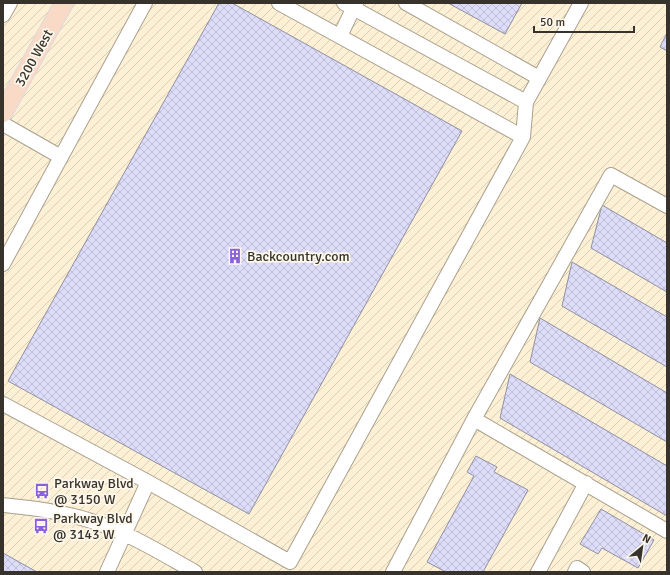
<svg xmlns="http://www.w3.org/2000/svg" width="670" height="575" font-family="Signika,sans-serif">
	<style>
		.industrial { fill: url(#industrial-furrows) }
		.building { fill: url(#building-cross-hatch); stroke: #8f8fa3 }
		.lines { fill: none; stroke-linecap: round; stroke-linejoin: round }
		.minor-casing { stroke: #aaa18e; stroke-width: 16 }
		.major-casing { stroke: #dbdad9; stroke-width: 20 }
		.minor { stroke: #fff; stroke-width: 14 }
		.major { stroke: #f8dac7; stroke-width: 18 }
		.labels { text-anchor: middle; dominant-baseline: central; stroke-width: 3.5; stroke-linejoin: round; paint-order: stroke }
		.street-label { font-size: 14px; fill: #37332c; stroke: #fef8ec }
		.poi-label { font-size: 14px; fill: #37332c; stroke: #fef8ec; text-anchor: start }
	</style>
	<defs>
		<pattern id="industrial-furrows" width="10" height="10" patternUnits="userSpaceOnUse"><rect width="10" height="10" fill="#fdf0d4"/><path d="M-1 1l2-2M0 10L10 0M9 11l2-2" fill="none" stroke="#d9ceb6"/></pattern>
		<pattern id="building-cross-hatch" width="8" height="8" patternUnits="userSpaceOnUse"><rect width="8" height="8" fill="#ddddf9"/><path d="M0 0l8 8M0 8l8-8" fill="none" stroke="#bebed6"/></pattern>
	</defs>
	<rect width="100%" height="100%" fill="#fef8ec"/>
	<!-- industrial -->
	<path class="industrial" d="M3,3h664v569h-664z"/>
	<!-- building -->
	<path class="building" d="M219,3h13l230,128 -213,383 -241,-133z
		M448,3h74l-17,31z
		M667,33v18l-7,-4z
		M602,205l65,38v49l-76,-44z
		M572,262l95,55v50l-105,-61z
		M540,318l127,75v49l-137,-80z
		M510,374l157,92v50l-167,-98z
		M476,456l21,11 -3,5 34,18 -45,82h-37l-19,-10 47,-86 -7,-4z
		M601,509l53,31 -16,28 -36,-20 -4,6 -18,-10z
		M3,553l34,19h-34z"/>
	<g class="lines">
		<defs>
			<path id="minor" d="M344,3l182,99
				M406,3l133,75
				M3,15l7,-12
				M340,36l16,-33
				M3,124l58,33 -58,107
				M523,137l3,-35 55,-99
				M61,157l84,-154
				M667,206l-56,-31 -137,244 193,112
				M3,404l145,78 142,80 233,-425 -244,-134
				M3,505c28,3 57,6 85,15 38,11 73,33 107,52
				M107,572l41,-90
				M393,572l81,-153
				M538,572l48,-89
				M575,572l2,-4 6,4"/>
			<path id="major" d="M3,113l61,-110"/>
		</defs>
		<!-- minor casing -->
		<use href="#minor" class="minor-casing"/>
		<!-- major casing -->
		<use href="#major" class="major-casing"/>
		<!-- minor -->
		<use href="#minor" class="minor"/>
		<!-- major -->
		<use href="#major" class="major"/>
	</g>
	<!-- icons -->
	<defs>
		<symbol id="building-bare" viewBox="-9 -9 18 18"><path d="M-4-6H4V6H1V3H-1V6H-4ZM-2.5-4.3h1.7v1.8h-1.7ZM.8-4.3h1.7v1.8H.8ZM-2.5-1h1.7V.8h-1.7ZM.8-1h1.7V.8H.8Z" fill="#8a61db" stroke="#fef8ec" stroke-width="2.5" paint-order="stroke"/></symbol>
		<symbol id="bus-bare" viewBox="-9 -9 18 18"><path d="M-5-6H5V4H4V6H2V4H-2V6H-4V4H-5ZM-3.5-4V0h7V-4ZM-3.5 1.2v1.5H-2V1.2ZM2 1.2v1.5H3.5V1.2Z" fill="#8a61db" stroke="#fef8ec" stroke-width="2.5" paint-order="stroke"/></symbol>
	</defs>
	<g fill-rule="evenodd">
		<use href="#building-bare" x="224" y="245" width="22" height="22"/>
		<use href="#bus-bare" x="31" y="480" width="22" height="22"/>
		<use href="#bus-bare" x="30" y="515" width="22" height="22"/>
	</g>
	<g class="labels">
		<!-- street labels -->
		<g class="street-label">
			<text transform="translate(34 58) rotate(-61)">3200 West</text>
		</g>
		<!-- poi labels -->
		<g class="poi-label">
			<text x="247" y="256">Backcountry.com</text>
			<text x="54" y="483">Parkway Blvd<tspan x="54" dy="16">@ 3150 W</tspan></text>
			<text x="53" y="518">Parkway Blvd<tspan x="53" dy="16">@ 3143 W</tspan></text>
		</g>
	</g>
	<!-- border -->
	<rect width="670" height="575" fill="none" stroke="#37332c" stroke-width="8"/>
	<!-- north arrow -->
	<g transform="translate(642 547) rotate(29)" stroke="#fef8ec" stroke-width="3" paint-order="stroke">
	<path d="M0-3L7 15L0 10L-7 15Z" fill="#37332c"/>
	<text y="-6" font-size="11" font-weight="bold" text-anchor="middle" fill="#37332c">N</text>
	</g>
	<!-- scale -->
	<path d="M534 26v6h100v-6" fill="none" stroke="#37332c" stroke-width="2"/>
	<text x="540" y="26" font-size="12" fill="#37332c" stroke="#fef8ec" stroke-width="3" paint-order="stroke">50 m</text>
</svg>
